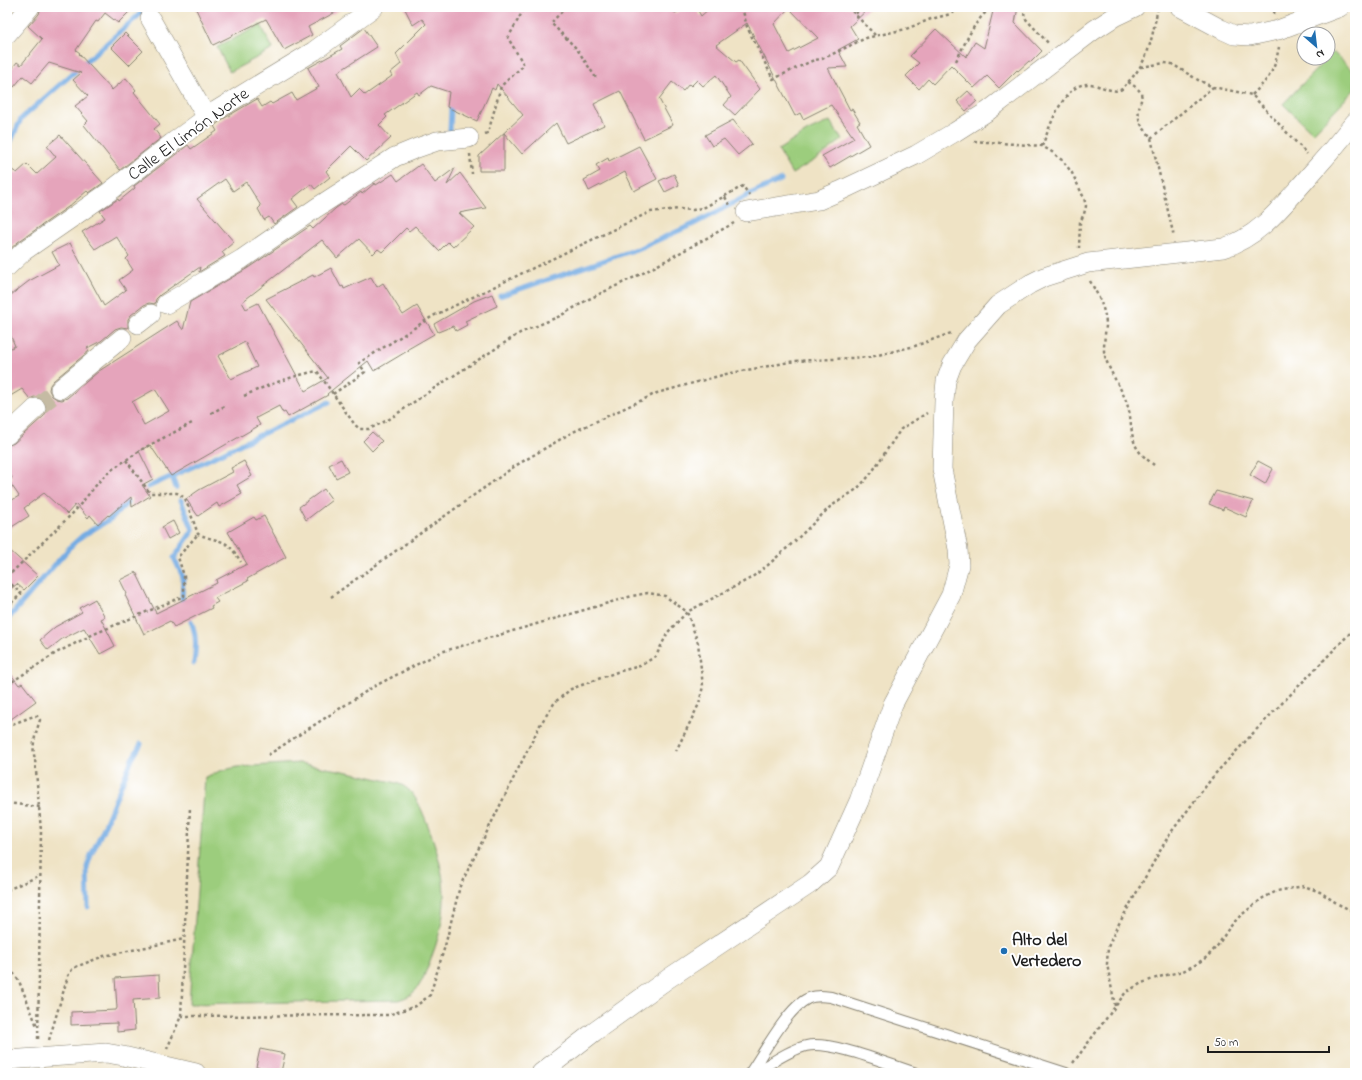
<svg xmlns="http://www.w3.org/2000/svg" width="1362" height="1080" font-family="'Indie Flower',sans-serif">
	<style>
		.pitch { fill: #9ccd7d; stroke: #5c744c }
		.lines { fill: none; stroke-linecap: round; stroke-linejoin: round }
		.stream { stroke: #75ace3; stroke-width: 5 }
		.building { fill: #e5a4bb; fill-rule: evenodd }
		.street-tunnel { stroke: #c5bba3; stroke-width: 19; stroke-dasharray: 19 10; stroke-linecap: butt }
		.lane-casing { stroke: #868070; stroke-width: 12 }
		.street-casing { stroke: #868070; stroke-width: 20 }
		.path { stroke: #868070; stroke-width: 2.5; stroke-dasharray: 3 3; stroke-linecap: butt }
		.lane { stroke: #fff; stroke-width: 10 }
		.street { stroke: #fff; stroke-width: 19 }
		.poi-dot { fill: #1f6fb2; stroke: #fff; stroke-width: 1.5 }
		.labels { text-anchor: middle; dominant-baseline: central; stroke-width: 4; stroke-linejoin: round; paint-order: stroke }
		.street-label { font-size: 18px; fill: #1c1c1c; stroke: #fff }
		.poi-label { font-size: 18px; font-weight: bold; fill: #1c1c1c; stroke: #fff; text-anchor: start }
	</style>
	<rect width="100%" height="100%" fill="#fff"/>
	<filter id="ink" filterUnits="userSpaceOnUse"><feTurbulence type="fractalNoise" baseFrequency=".025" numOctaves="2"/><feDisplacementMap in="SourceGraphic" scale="8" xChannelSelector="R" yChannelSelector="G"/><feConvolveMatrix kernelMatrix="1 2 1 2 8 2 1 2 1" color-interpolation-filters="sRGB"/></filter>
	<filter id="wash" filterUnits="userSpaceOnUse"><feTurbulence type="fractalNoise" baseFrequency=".012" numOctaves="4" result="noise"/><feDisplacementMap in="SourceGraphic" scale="16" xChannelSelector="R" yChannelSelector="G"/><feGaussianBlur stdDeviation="0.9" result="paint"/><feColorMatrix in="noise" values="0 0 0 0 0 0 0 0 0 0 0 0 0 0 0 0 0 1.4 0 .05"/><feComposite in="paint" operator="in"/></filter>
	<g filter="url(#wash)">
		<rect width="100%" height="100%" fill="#efe3c5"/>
		<!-- pitch -->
		<path class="pitch" d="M261,25l12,24 -43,23 -13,-25z
			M1333,52l22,21v16l-42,44 -30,-29z
			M830,121l12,19 -24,18 -26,16 -14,-24 30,-19z
			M299,763c27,5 53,9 80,16 8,2 19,3 26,8 11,7 17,24 22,36 21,55 24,88 1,143 -7,18 -11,29 -30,34l-209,4 16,-227 18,-7 15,-3z"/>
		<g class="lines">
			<!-- stream -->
			<path class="stream" d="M450,130l1,-21
				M7,150l14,-31 127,-112
				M500,296l140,-48 54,-24 58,-31 29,-13
				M172,476l4,12
				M148,487l51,-23 130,-62
				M181,500l12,30 -19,28 9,19 -1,23
				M7,620l65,-75 10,-9 30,-18 15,-15
				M191,621c6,15 5,27 3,42
				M88,907l-1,-40 4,-12 11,-23 30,-73 9,-15"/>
		</g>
		<g id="blocks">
			<!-- building -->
			<path class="building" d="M41,7h93l-16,16 -13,-10 -7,9 -2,-1 -20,29 4,3 -1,1 33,36 14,-12 10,12 -2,2 26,32 -6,5 7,9 -41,32 -36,-45 4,-4 -13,-15 13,-10 -15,-16 8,-7 -32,-10 -17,20 -9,-7 -9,11 -7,-6v-6l10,-13 4,3 21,-26 -14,-13 11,-12z
				M195,7h150l-37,20 4,8 -28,15 -18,-31 -53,26z
				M404,7h266l5,6 14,-6h7l5,9 10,-9h159l-20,19 8,13 -20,11 9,17 -19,1 22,42 2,-1 8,13 -3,2 12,21 -39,23 -8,-12 32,-18 -23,-33 -28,14 -3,-6 -5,3 -48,-93 -31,22 20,17 3,-2 21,29 -25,26 -11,-10 7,-8 -15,-22 -13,11 -6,-6 -6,6 -2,-2 -6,7 -11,-9 -13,17 14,26 -29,14 -24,-48 -26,13 10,21 -38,18 -10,-20 -34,31 -18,-21v38h-25v-15l44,-41 -26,-31 -2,6 -3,-2 -15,33 -30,-14 2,-15 -18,-6 -12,9 -2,-3 -32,23 2,2 -8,8 12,13 -25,23 -15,-15 -25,25 4,6 -15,12 -4,-5 -19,15 6,8 -24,17 -5,-7 -5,3 -6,-11 3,-3 -15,-24 -13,9 -8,-12 -28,20 37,43 -12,10 3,4 -26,16 1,-5 -40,28 -4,4 -1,5 -6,-1 -5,2 -13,10 -3,4v9l-7,-1 -6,2 -14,12 -14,7 2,3 -36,30 -3,4 -1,5 3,6 5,3 5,1 5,-2 32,-27 78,-50 6,9 7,-28 58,-34 62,-42 3,3 23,-21 6,-4 2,1 17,-13 1,2 13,-11 1,2 17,-11 5,7 23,-17 14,19 20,-15 -8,17 13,-12 26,35 -27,5 15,14 -21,20 -5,-5 -9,9 -24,-25 -6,5 -3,-3 -24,24 -4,-3 -5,5 -14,-15 -22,19 -15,-18 -80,62 4,7 12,-6 47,88 23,-13 -62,-79 47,-24 1,2 17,-9 10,19 2,-1 1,3 27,-12 6,10 6,-4 20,32 14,-9 17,28 -26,15 1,1 -35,21 -6,-10 -41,33 1,1 -40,22 -3,-5 -2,1 -4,-7 -23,12 4,7 -89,51 -21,-31 -11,6 14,28 -11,6 8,11 -18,11 -1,-10 -22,19 -1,-1 -10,9 -8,-9 -2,3 -12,-14 -9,10 -23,-21 -20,15 5,8 -22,14v-27l12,-7 -11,-16 4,-2 -5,-9v-23l7,-3 30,-27 2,-4 1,-6 -3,-5 -4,-3 -6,-1 -4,2 -8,-10 -15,9v-48l8,-4 -8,-19v-29l22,-17 30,-16 -7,-13 18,-9 34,63 22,-16 -7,-10 14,-10 -7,-11 3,-3 -13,-20 -21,13 -13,-17 23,-14 -5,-7 18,-12 1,2 16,-13 -1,-2 54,-41 3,4 26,-18 -3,-5 9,-7 34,-20 5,8 8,-5 2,2 20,-11 4,7 23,-13 -11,-19 34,-19 -2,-3 24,-18 13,19 -39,25 13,25 8,-8 6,6 27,-19 -2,-3 11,-9 -5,-10 30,-30 -4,-5 -9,6zM789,8l29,30 -29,15 -15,-29zM245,342l12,25 -26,12 -13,-23zM155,389l14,22 -25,14 -12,-23z
				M994,7h24l-3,16 27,28 -11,11 -2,-1 -11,10 -1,-1 -18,18 -12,-12 -13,12 -23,-23 -18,19 -5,-5 -9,10 -13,-13 13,-13 -9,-7 26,-27 30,28 9,-15 9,6z
				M125,33l18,18 -14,14 -18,-18z
				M968,91l9,10 -11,10 -9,-10z
				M733,120l19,24 -14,11 -14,-16 -12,7 -7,-11z
				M60,135l43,48 -14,10 -2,-2 -19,16 -50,35 -11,10v-85l10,6 10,-9 10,10 19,-17 -9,-11z
				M639,146l18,33 -23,12 -9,-19 -36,19 -5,-11 16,-9 -4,-6 12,-7 1,3z
				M674,174l5,11 -14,7 -6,-11z
				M492,294l5,12 -32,15 2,4 -11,6 -3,-5 -15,6 -4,-8 40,-23z
				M372,432l10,9 -10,10 -9,-10z
				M341,459l7,13 -12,6 -7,-13z
				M244,461l8,15 -15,9 5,9 -23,13 -2,-4 -19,13 -12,-17 13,-9 34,-18 -2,-4z
				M1258,461l15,8 -8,15 -15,-9z
				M324,489l8,11 -26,20 -7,-13z
				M1216,491l37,10 -7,16 -22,-10 -1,3 -14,-6z
				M264,516l22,41 -39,22 1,2 -33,17 3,4 -7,4 1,2 -38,19 -4,-6 -26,13 -19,-39 2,-1 -7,-14 16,-8 20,41 61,-30 -1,-3 31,-16 -19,-32 26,-15 2,3z
				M173,521l6,12 -11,6 -6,-12z
				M7,548l31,28 -14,14 -7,-6 -10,8z
				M95,599l10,18 -4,2 14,27 -15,8 -16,-26 -22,11 -14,11 -8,-10 15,-13 27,-15 -3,-4z
				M7,669l12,16 3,-2 14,18 -29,21z
				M159,975l1,23 -27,2 2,30 -18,2v-9l-46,2v-13l45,-2 1,-2 -2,-30z
				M260,1049l25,5 -4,18 -25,-5z"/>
		</g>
	</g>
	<g filter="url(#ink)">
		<use href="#blocks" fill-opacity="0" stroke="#868070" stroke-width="1"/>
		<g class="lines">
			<!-- street-tunnel -->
			<path class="street-tunnel" d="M36,408l24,-19"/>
			<defs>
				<path id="lane" d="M750,1073c13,-19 38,-65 57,-74 7,-4 16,-3 24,-2l235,76
					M754,1073c16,-9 35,-23 52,-27 25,-6 84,19 110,27"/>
				<path id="street" d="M1180,7l41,22 13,6 16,1 28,-6 62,-23
					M150,18l57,100
					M7,34l23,-27
					M746,212l73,-12 21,-9 76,-36 39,-23 33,-21 106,-81 20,-13 21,-10
					M7,267l17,-16 85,-59 63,-49 45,-33 97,-59 60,-44
					M166,304l76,-45 74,-51 79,-51 22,-9 20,-7 32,-3
					M138,324l13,-10
					M60,389l62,-51
					M7,435l29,-27
					M7,1060l99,-7 17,3 73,17
					M541,1073l53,-41 75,-54 141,-94 19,-17 6,-13 24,-53 34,-97 58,-109 8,-30 -1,-16 -16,-80 2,-68 2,-20 6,-16 15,-25 31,-35 32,-21 14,-7 44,-14 135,-15c34,-10 57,-39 80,-65 18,-20 35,-40 52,-61"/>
			</defs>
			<!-- lane casing -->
			<use href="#lane" class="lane-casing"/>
			<!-- street casing -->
			<use href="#street" class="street-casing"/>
			<!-- path -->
			<path class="path" d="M566,7l-15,16 26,26 19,29
				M742,7l5,20 26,52 41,-19 8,-1 44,-21 40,-9 25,-10 20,-5 13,-7
				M848,7l27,28
				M981,7l3,6
				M1025,7l-1,10 25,27
				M856,14l4,-7
				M1274,14l1,-7
				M956,61c10,-19 18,-42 37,-54
				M1141,67l24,-4 7,1 26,16 15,7 39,8 55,59
				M1128,82c24,14 8,17 11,36 1,8 8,13 12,20l23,99
				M1252,95c19,-19 22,-23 27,-48
				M485,134l3,-1 13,-47 23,-21 -16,-27 17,-31
				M1151,138l62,-51
				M974,141l68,5 10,6 11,9 9,12 12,25 2,8 -2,8 -4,8 -1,26
				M1042,146c8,-19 21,-63 47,-62 4,0 9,2 12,3 7,2 15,6 21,2 2,-2 4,-5 6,-7 22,-22 24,-46 30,-75
				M470,154l2,20
				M725,197l5,8
				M1090,281c8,14 16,29 16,45 -1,8 -2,16 -2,25 3,20 19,37 24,56 4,13 2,30 9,41 4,7 11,12 17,17
				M333,394l32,-22 -6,-9 74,-47 217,-104 29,-3 14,1 12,-3 38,-21 6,9
				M244,396c23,-11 48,-20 73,-25l38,54 5,4h9l19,-9 42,-29 90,-58 40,-17 29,-17 56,-27 89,-49
				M211,413l16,-8
				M126,460l24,33h27l8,5 13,36c24,10 27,2 43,28
				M7,577l67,-65 28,-34 12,-10 30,-20 50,-26
				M7,580l14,14 -14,13
				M331,597l184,-131 56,-33 86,-40 69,-19 69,-13 75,-4 45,-11 36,-13
				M7,685l49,-32 38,-19 90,-38v-20l-6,-19 20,-23
				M7,726l27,-10h3l3,4c-4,13 -9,25 -5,39l6,72 -3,210
				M268,755l105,-68 68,-35 191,-56 16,-3 17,3 22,16 11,31 5,43 -4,18 -23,47
				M7,803l33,4
				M7,890l34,-15
				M7,971l7,3 5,7 18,45
				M1115,1006l-8,-42 1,-17 8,-18 53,-94 46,-61 42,-45 98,-101
				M181,1016l207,-1 28,-9 14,-11 15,-49 15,-60 80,-161 15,-23 16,-13 46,-17 23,-6 16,-10 12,-24 19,-20 64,-34 17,-13 28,-25 34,-33 27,-18 13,-14 31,-46 26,-16
				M49,1040l19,-64 5,-8 31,-12 80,-17
				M167,1049l14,-33 9,-209
				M1073,1063l53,-71 16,-9 17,-6 24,-6 12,-6 12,-8 11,-12 11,-17 11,-12 23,-18 14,-7 27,-5 16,6 18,12 17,8"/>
			<!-- lane -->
			<use href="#lane" class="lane"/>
			<!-- street -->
			<use href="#street" class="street"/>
		</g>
	</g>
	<!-- markers -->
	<circle class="poi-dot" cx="1004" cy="951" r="4"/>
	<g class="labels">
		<!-- street labels -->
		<g class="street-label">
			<text transform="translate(189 135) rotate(-36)">Calle El Limón Norte</text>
		</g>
		<!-- poi labels -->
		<g class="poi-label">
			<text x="1012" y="941">Alto del<tspan x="1012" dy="21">Vertedero</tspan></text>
		</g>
	</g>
	<!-- margin -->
	<rect width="1362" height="1080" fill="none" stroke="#fff" stroke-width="24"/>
	<!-- north arrow -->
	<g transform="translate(1316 46) rotate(152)"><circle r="19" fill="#ffffff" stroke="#a4a4a4"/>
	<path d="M0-3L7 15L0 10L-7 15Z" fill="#1f6fb2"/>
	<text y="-6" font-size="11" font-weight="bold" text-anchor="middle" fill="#1c1c1c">N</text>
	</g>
	<!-- scale -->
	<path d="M1208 1046v6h121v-6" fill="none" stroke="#1c1c1c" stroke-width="2"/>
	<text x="1214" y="1046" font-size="12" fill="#1c1c1c" stroke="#ffffff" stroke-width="3" paint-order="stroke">50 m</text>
</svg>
